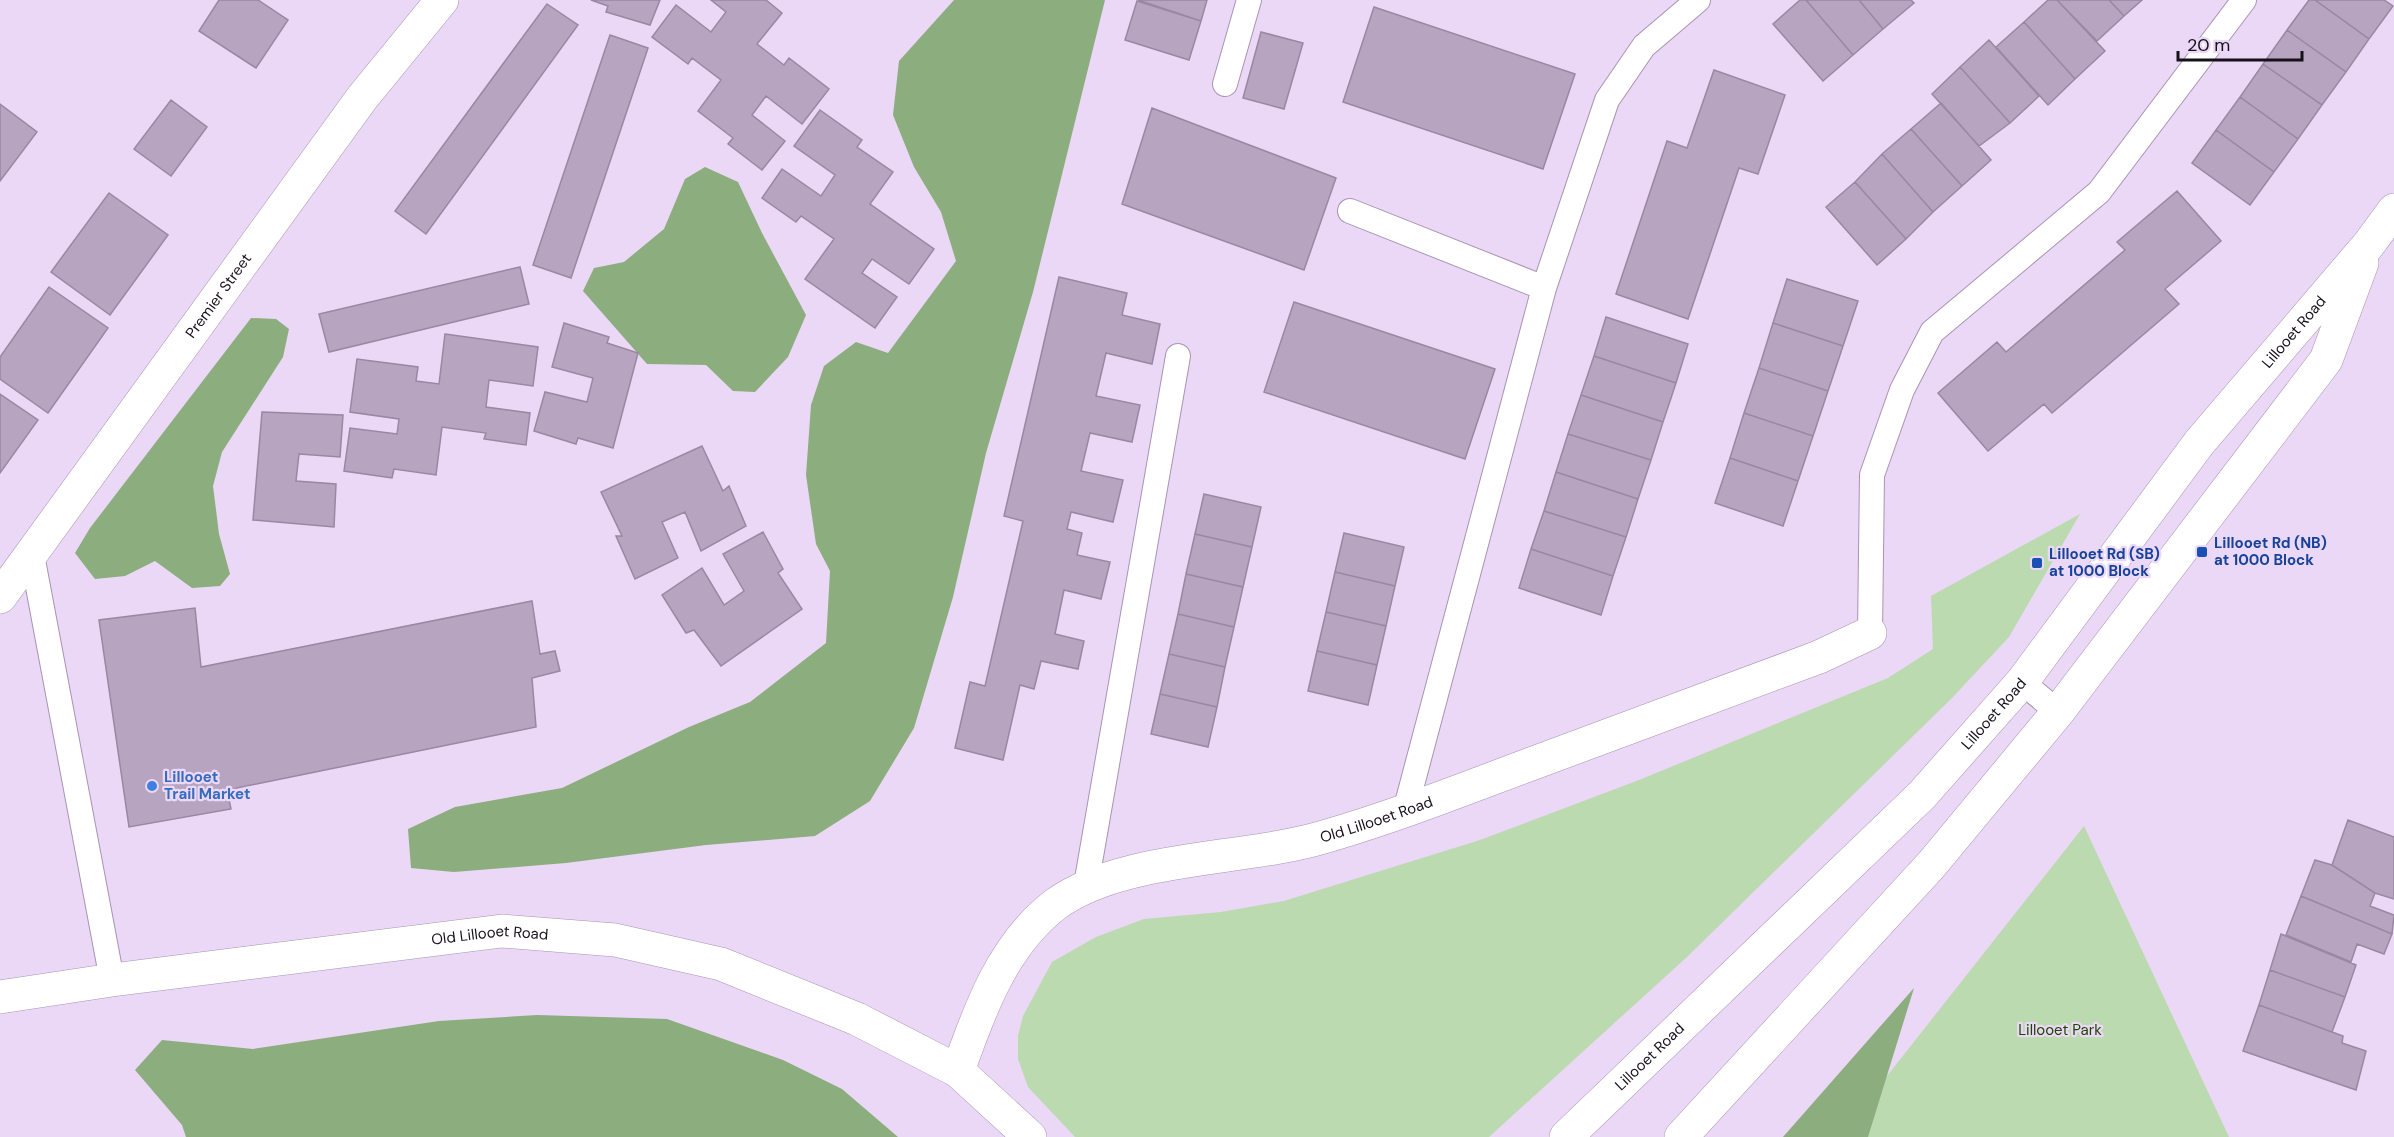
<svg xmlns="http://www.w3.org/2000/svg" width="2394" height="1137" font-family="'DM Sans',sans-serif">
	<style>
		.green { fill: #bbdaaf }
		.forest { fill: #8cad7e }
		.building { fill: #b7a4c1; stroke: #9987a3; stroke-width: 1.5 }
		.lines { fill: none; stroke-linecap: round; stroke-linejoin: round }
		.lane-casing { stroke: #a795b1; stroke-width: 26 }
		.street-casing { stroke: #a795b1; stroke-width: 34 }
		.secondary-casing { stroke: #a795b1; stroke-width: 34 }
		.lane { stroke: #fff; stroke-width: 24 }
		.street { stroke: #fff; stroke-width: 33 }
		.secondary { stroke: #fff; stroke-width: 33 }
		.transit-dot { fill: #1a4fb4; stroke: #ebd7f6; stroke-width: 2 }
		.shop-dot { fill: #3f7fe0; stroke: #ebd7f6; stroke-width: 2 }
		.labels { text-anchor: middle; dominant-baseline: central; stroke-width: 4.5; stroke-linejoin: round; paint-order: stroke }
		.street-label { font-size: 15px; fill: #16101a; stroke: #ebd7f6 }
		.transit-label { font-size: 15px; font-weight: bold; fill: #164399; stroke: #ebd7f6; text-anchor: start }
		.shop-label { font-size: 15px; font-weight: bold; fill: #366cbe; stroke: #ebd7f6; text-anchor: start }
		.park-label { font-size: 15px; fill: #1b4600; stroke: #ebd7f6 }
	</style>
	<rect width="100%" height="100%" fill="#ebd7f6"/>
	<!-- green -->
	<path class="green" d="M2080,514l-71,123 -57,61 -265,259 -198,180h-414l-47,-50 -10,-28v-23l5,-20 29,-54 44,-25 48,-18 77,-7 63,-11 196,-61 159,-60 249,-102 45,-29 -2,-53z
		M2084,826l145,311h-390z"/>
	<!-- forest -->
	<path class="forest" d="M954,0h151l-72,292 -47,161 -33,144 -39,131 -44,73 -55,35 -109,9 -140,18 -112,9 -43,-4 -3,-39 47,-22 107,-19 127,-61 61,-25 76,-59 4,-72 -14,-27 -10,-69 5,-70 13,-39 32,-24 32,11 68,-92 -15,-49 -27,-45 -21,-52 6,-54z
		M705,167l33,15 24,51 44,82 -18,42 -33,35 -22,-1 -27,-26 -59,-1 -64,-73 11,-23 30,-6 40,-33 21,-50z
		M251,318l25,1 13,10 -6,28 -61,95 -9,34 6,48 11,40 -10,12 -28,2 -37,-27 -30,15 -30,3 -20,-26 15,-25z
		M1914,988l-46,149h-85z
		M537,1015l130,4 116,41 59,29 56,48h-712l-4,-12 -47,-55 27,-30 91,9 186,-28z"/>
	<!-- building -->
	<path class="building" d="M219,0h39l30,20 -32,48 -57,-37z
		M591,0h69l-10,25 -44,-13 2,-6z
		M711,0h55l16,13 -25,31 27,21 5,-7 40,31 -27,35 -36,-28 -14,19 33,26 -23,29 -34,-26 5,-6 -35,-27 23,-31 -29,-22 -4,6 -36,-27 24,-32 35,27 15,-20z
		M1138,0h69l-6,21z
		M1800,0h6l47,55 -30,26 -50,-57z
		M1806,0h53l24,29 -30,26z
		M1859,0h52l3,3 -31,26z
		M2048,0h9l48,51 -30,28 -51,-57z
		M2057,0h52l15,16 -27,25z
		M2109,0h33l-18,16z
		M2309,0h6l54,39 -23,33 -59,-42z
		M2315,0h69l9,6 -24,33z
		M1137,1l64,20 -12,39 -64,-20z
		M547,4l31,21 -152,209 -31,-23z
		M1374,7l201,67 -32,95 -200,-67z
		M2024,22l51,57 -27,26 -52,-58z
		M2287,30l59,42 -24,33 -59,-41z
		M1261,32l42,11 -19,66 -41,-11z
		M610,35l38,13 -77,230 -38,-13z
		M1989,40l50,56 -29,27 -50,-56z
		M2263,64l59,41 -24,34 -58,-42z
		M1960,67l50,56 -31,23 -47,-52z
		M1714,70l71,25 -27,79 -19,-6 -51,151 -72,-25 51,-153 20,7z
		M2240,97l58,42 -24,33 -58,-42z
		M171,100l36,27 -36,49 -37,-27z
		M1941,103l50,57 -29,26 -51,-57z
		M0,104l37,28 -37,49z
		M1152,108l184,70 -32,92 -182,-66z
		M820,110l42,30 -5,7 36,25 -23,32 64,45 -25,35 -37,-25 -10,14 35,24 -22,31 -70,-49 29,-40 -33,-23 -5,6 -34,-24 20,-29 39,27 14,-21 -41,-29z
		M1911,129l51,57 -29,26 -51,-58z
		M2216,130l58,42 -24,33 -58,-42z
		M1882,154l51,58 -27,27 -51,-57z
		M1855,182l51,57 -29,26 -51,-58z
		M2177,191l44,50 -56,48 14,15 -127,109 -8,-9 -56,47 -50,-58 59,-51 9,10 119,-102 -8,-8z
		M109,193l59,42 -58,80 -59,-43z
		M520,267l9,37 -200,48 -10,-38z
		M1059,277l68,16 -5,22 38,9 -8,40 -46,-11 -10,43 44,9 -8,37 -42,-9 -9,38 42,9 -10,42 -42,-10 -4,17 15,4 -5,22 33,7 -9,37 -37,-9 -9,44 29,7 -6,28 -37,-8 -7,28 -14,-4 -17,75 -48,-12 15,-66 15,4 38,-165 -19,-5z
		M1787,279l71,22 -15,45 -70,-23z
		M49,287l59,41 -60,85 -48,-34v-22z
		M1294,302l201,67 -30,90 -201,-67z
		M1606,317l82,27 -12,39 -82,-27z
		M564,323l45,14 -2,6 31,10 -25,95 -35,-10 -2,6 -42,-13 11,-39 42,10 6,-24 -41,-11z
		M1773,323l70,23 -15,45 -69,-23z
		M445,334l93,13 -5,39 -44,-6 -3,27 44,6 -4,32 -42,-6 2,-6 -44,-6 -6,48 -42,-6 -2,9 -48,-7 6,-43 47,6 2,-15 -49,-7 7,-53 61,8 -2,14 23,3z
		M1594,356l82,27 -13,39 -82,-27z
		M1759,368l69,23 -15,45 -69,-23z
		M0,394l38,26 -38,53z
		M1581,395l82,27 -12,38 -83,-26z
		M262,412l81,3 -3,42 -41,-3 -3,27 40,3 -2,43 -81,-7z
		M1744,413l69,23 -15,45 -68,-23z
		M1568,434l83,26 -13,39 -82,-27z
		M702,446l21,45 6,-5 17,40 -45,25 -16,-39 -23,10 16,36 -43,21 -19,-43h6l-21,-44z
		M1730,458l68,23 -15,45 -68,-23z
		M1556,472l82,27 -12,38 -82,-26z
		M1204,494l57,13 -9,40 -57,-13z
		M1544,511l82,26 -13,39 -82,-27z
		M763,532l20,37 -5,4 24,36 -81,57 -27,-36 -8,3 -24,-38 40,-27 22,37 20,-14 -21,-37z
		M1344,533l60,14 -9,39 -60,-14z
		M1195,534l57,13 -9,40 -57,-13z
		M1531,549l82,27 -12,39 -82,-27z
		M1335,572l60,14 -9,40 -60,-14z
		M1186,574l57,13 -9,40 -56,-13z
		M532,601l8,53 15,-3 5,20 -28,7 4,49 -309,63 4,19 -102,18 -30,-207 96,-12 6,59z
		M1326,612l60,14 -9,39 -60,-14z
		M1178,614l56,13 -9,40 -56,-13z
		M1317,651l60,14 -9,40 -60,-14z
		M1169,654l56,13 -8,40 -57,-13z
		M1160,694l57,13 -9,40 -57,-13z
		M2348,820l46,17v62l-19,-6 -43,-28z
		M2315,860l17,5 43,28 -5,13 24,9 -2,19 -91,-38z
		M2301,896l91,38 -8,20 -27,-10 -6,18 -65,-27z
		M2281,934l75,31 -11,32 -75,-27z
		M2270,970l75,27 -13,35 -73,-27z
		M2259,1005l84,31 -1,7 24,8 -10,39 -113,-39z"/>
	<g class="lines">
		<defs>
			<path id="lane" d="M1225,84l24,-84
				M1350,211l194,77
				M32,555l80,425
				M1870,633l2,-158 30,-85 30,-58 167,-140 145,-192
				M2022,682l36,30
				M1405,811l139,-523 63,-188 37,-54 54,-46
				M1086,885l92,-529"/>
			<g id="street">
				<path id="s1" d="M0,597l362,-499 80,-98"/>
				<path id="s2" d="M0,997l112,-17 390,-49 113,9 106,24 136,55 101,52 72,66"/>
				<path id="s3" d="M958,1071c21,-60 45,-127 98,-167 67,-49 191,-43 271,-68 69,-20 137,-47 204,-72 96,-36 192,-71 288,-107l51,-24"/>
			</g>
			<g id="secondary">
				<path id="s4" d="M1566,1137l356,-342 100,-113 177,-239 170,-199 25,-34"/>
				<path d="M1681,1137l251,-273 126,-152 268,-352 36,-97"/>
			</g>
		</defs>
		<!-- lane casing -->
		<use href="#lane" class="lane-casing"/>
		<!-- street casing -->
		<use href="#street" class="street-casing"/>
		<!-- secondary casing -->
		<use href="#secondary" class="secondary-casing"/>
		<!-- lane -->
		<use href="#lane" class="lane"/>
		<!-- street -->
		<use href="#street" class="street"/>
		<!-- secondary -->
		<use href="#secondary" class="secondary"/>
	</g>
	<!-- markers -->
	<g class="transit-dot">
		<rect x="2196" y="546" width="12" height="12" rx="3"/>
		<rect x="2031" y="557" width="12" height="12" rx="3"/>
	</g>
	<circle class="shop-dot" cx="152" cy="786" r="6"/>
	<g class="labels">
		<!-- street labels -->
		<g class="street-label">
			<text stroke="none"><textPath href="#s1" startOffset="372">Premier Street</textPath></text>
			<text stroke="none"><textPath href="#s4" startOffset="1088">Lillooet Road</textPath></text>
			<text stroke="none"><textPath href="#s4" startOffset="602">Lillooet Road</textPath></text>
			<text stroke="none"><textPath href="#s3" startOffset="530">Old Lillooet Road</textPath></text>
			<text stroke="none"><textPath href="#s2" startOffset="494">Old Lillooet Road</textPath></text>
			<text stroke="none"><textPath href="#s4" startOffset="116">Lillooet Road</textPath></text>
		</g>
		<!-- transit labels -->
		<g class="transit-label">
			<text x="2214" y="543">Lillooet Rd (NB)<tspan x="2214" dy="17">at 1000 Block</tspan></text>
			<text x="2049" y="554">Lillooet Rd (SB)<tspan x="2049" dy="17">at 1000 Block</tspan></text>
		</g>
		<!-- shop labels -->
		<g class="shop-label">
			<text x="164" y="777">Lillooet<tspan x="164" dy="17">Trail Market</tspan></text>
		</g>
		<!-- park labels -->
		<g class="park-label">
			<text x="2060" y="1030">Lillooet Park</text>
		</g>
	</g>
	<!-- scale -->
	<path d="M2178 51v9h124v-9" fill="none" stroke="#16101a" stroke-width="3"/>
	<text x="2187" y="51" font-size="18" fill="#16101a" stroke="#ebd7f6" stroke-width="4.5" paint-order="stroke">20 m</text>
</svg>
